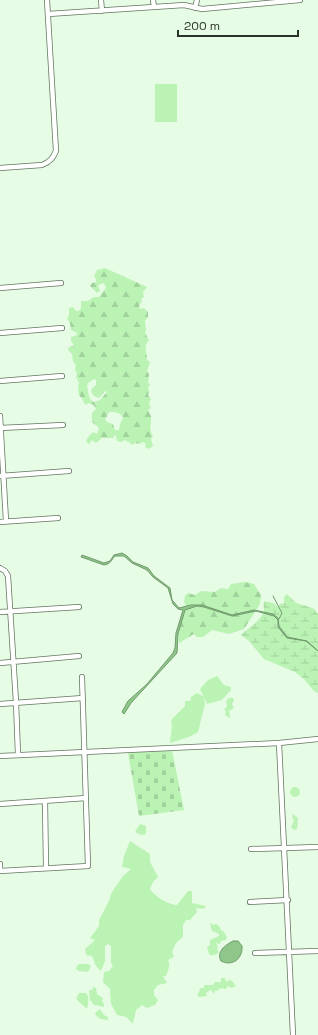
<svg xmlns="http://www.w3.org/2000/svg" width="318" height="1035" font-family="'Space Grotesk',sans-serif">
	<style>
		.grass { fill: #bbf3b5 }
		.forest { fill: url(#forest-firs); fill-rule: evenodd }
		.wetland { fill: url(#wetland-marsh) }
		.cemetery { fill: url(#cemetery-stones) }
		.water { fill: #8fc78a; stroke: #719a6d }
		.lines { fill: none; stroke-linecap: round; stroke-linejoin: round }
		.stream { stroke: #719a6d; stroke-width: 1 }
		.street-casing { stroke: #637560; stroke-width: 6 }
		.street { stroke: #fff; stroke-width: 4.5 }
	</style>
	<defs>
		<pattern id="forest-firs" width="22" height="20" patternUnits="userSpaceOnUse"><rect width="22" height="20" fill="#bbf3b5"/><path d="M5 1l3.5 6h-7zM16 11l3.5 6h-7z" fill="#a1d19c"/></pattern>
		<pattern id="wetland-marsh" width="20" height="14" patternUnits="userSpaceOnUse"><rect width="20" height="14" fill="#bbf3b5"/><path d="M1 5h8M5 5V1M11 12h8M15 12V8" fill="none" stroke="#a1d19c"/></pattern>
		<pattern id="cemetery-stones" width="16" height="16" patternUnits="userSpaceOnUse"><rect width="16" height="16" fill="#bbf3b5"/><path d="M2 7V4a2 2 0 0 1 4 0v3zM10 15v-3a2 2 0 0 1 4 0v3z" fill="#a1d19c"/></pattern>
	</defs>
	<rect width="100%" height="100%" fill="#e6fce4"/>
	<!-- grass -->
	<path class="grass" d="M155,84h22v38h-22z
		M217,676l7,9 7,2v3l-9,10 -15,4 -7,-15 8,-9z
		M197,693l7,4 1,7 -7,28 -9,5 -19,6 2,-18 -1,-5 14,-14v-5h5l1,-4z
		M229,698h4l1,2 -2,4 2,4 -5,3 1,7 -5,-3 1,-4 -2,-1 3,-4 -1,-5z
		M290 792a5 5 0 1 1 10 0a5 5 0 1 1-10 0Z
		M293,814l5,4 -1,11 -3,1 -3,-3 3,-6 -2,-4z
		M140,824l6,2v8l-5,1 -6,-3z
		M130,841l20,13v8l8,15 -5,5 -3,7c4,7 19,16 27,16l11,-14h4v12l14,3 -2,3 -8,-1 1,4 -7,8h-4l-3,5v12l-7,6 -4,9 2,5 -6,3c3,6 0,10 -2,16h-3l4,7 -9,2 -4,5v5l4,5 -3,5 -8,3 -5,-3 -6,5 -3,14 -7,-7 -9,-2 -6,-11 -1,-15 -7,-7 1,-10 5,-1 4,-5 -2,-3v-17l-4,-2 -2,3v14l-4,10 -5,-5 -4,-10 -6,-1 -1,-6 10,-9 -5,-2 9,-12v-6l9,-17 4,-11 11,-16 8,-7 -9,-2 2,-11z
		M210,923h1l2,2 3,-1 3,2 2,4 3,2 3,5 -1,3 -5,1 -1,3 -4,-1 2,4 -1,2 2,3c-2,2 -7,5 -10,2l-2,-7 3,-2v-5l9,-4v-2l-7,-3z
		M79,964h9l3,2 -3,6 -9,-1 -3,-2 1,-3z
		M221,978h4l1,4 3,-2 3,1 4,5 -5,2 -3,-2 -2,3 -5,-1 -4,3 -2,-1 -1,4 -3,-4 -5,3 1,3 -8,1 -2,-2 2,-3 1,-4h4v-3h9l2,-3h6z
		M93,987l3,1 1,6 6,4 -1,3 2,3v3l-10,-2 -4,-5 -1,-10h3z
		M79,993h7c4,4 2,10 1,16l-11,-10z
		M100,1009l4,6 4,2v3c-5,0 -11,-1 -13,-7z"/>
	<!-- forest -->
	<path class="forest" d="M105,268l42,19 -4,5 1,5 -3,2 1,3 -3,3 1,4 4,-1 4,4v5l-3,4 1,9 -1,3 4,7c-6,6 -2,13 -2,20l3,2 -3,9 2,3 -1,9 2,1 -2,4 1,4 -1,3 3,4 -2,4 2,5 -3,2c1,2 2,4 3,6 1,8 -3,13 2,21l-2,2 2,7 -4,3 -4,-2 1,-3 -3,-2 -3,2 -5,-1 -2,2 -8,-5 -4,2 -4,-1 -1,-5 -1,-1 -2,3h-11l-6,5 -4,-3 -3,4 -3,-3 2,-4 5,-5 4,2 2,-6 -7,-6v-9l4,-4c-1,-4 -4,-5 -8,-6l-2,2 -2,-2 -1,-3 -4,-5 -1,-9 1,-3 -3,-6 1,-4 -2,-3 1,-5 -3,-4 -1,-7 -4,-4 1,-3 5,-1 -3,-6v-3l6,-2v-2l-6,-3 -1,-7 -3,-4 2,-4v-7l4,-1 3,4h3l2,-3v-7h7l6,-4h5l7,-9 -2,-5 -6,2 2,6 -3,2 -7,-7 2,-3 4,-1v-3l-2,-3 3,-6zM94,379l2,1v6l-4,2 -1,4 3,4 5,2 6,-7 2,1 -7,8 -6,2c-7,-3 -5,-11 -7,-16l1,-3zM109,412c6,0 12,0 14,6l-3,6 -1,6h-4l-2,-6 -4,-1 -4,-3z
		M245,582l9,2 7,11 -1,9 -16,25 -15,5 -17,-4 -9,7h-6l-3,-3 -15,9v-9l5,-24 3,-2 -3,-6 1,-6 3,-3 7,2 6,-4 14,1 6,-4 7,1 3,-5z"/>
	<!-- wetland -->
	<path class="wetland" d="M287,594l9,9 17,5 5,6v79l-4,-2 -10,-12 -9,-7 -31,-13 -15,-18 -8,-6c6,-6 21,-15 23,-24 0,-3 -1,-6 0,-10l9,2 5,4 2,-3 4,-1v-6z"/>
	<!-- cemetery -->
	<path class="cemetery" d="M172,750l12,60 -45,6 -11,-63z"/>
	<!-- water -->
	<path class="water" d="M122,553l5,3 6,6 15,6 6,8 16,12 2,12 7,8 12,-3h11l30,10 22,-5 19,4 5,4 1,8 8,11 20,4 11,10 -12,-10 -19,-3 -9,-11v-7l-4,-4 -18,-5 -24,5 -28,-9 -7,-1 -12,4 -7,24 -1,19 -46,50 -7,11 -2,-2 6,-11 19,-17 26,-31 2,-5 1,-15 7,-23 -5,-1 -5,-5 -5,-16 -15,-11 -6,-7 -15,-7 -8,-7h-9c-4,4 -4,8 -11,9l-23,-8 1,-2 22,8 6,-2 4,-6z
		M233,941h5l4,5c1,12 -9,21 -21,15 -5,-9 4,-16 12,-20z"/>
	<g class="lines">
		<!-- stream -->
		<path class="stream" d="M273,596l9,17 -3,6"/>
		<defs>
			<path id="street" d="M101,0l1,11
				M153,0l1,7
				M195,8l2,-8
				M48,14l136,-9 18,4 98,-9
				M0,168l42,-3c8,-3 11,-7 14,-14l-9,-151
				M0,288l61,-5
				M0,333l62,-5
				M0,381l62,-5
				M0,416l6,105
				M0,428l63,-3
				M0,476l69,-5
				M0,522l58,-4
				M0,568l5,3 3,5 8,126 2,53
				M0,612l79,-5
				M0,663l79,-7
				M0,704l83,-6
				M279,743l14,292
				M0,756l279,-13 39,-4
				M45,801l1,67
				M0,804l86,-6
				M251,849l67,-2
				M0,864v7
				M0,871l88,-5 -6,-189
				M250,902l38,-2
				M255,953l63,-2"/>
		</defs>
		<!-- street casing -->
		<use href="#street" class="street-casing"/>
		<!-- street -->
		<use href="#street" class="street"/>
	</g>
	<!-- scale -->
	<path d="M178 30v6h120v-6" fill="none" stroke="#2a3229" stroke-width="2"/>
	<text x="184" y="30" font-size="12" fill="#2a3229" stroke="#e6fce4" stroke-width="3" paint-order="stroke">200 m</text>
</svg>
